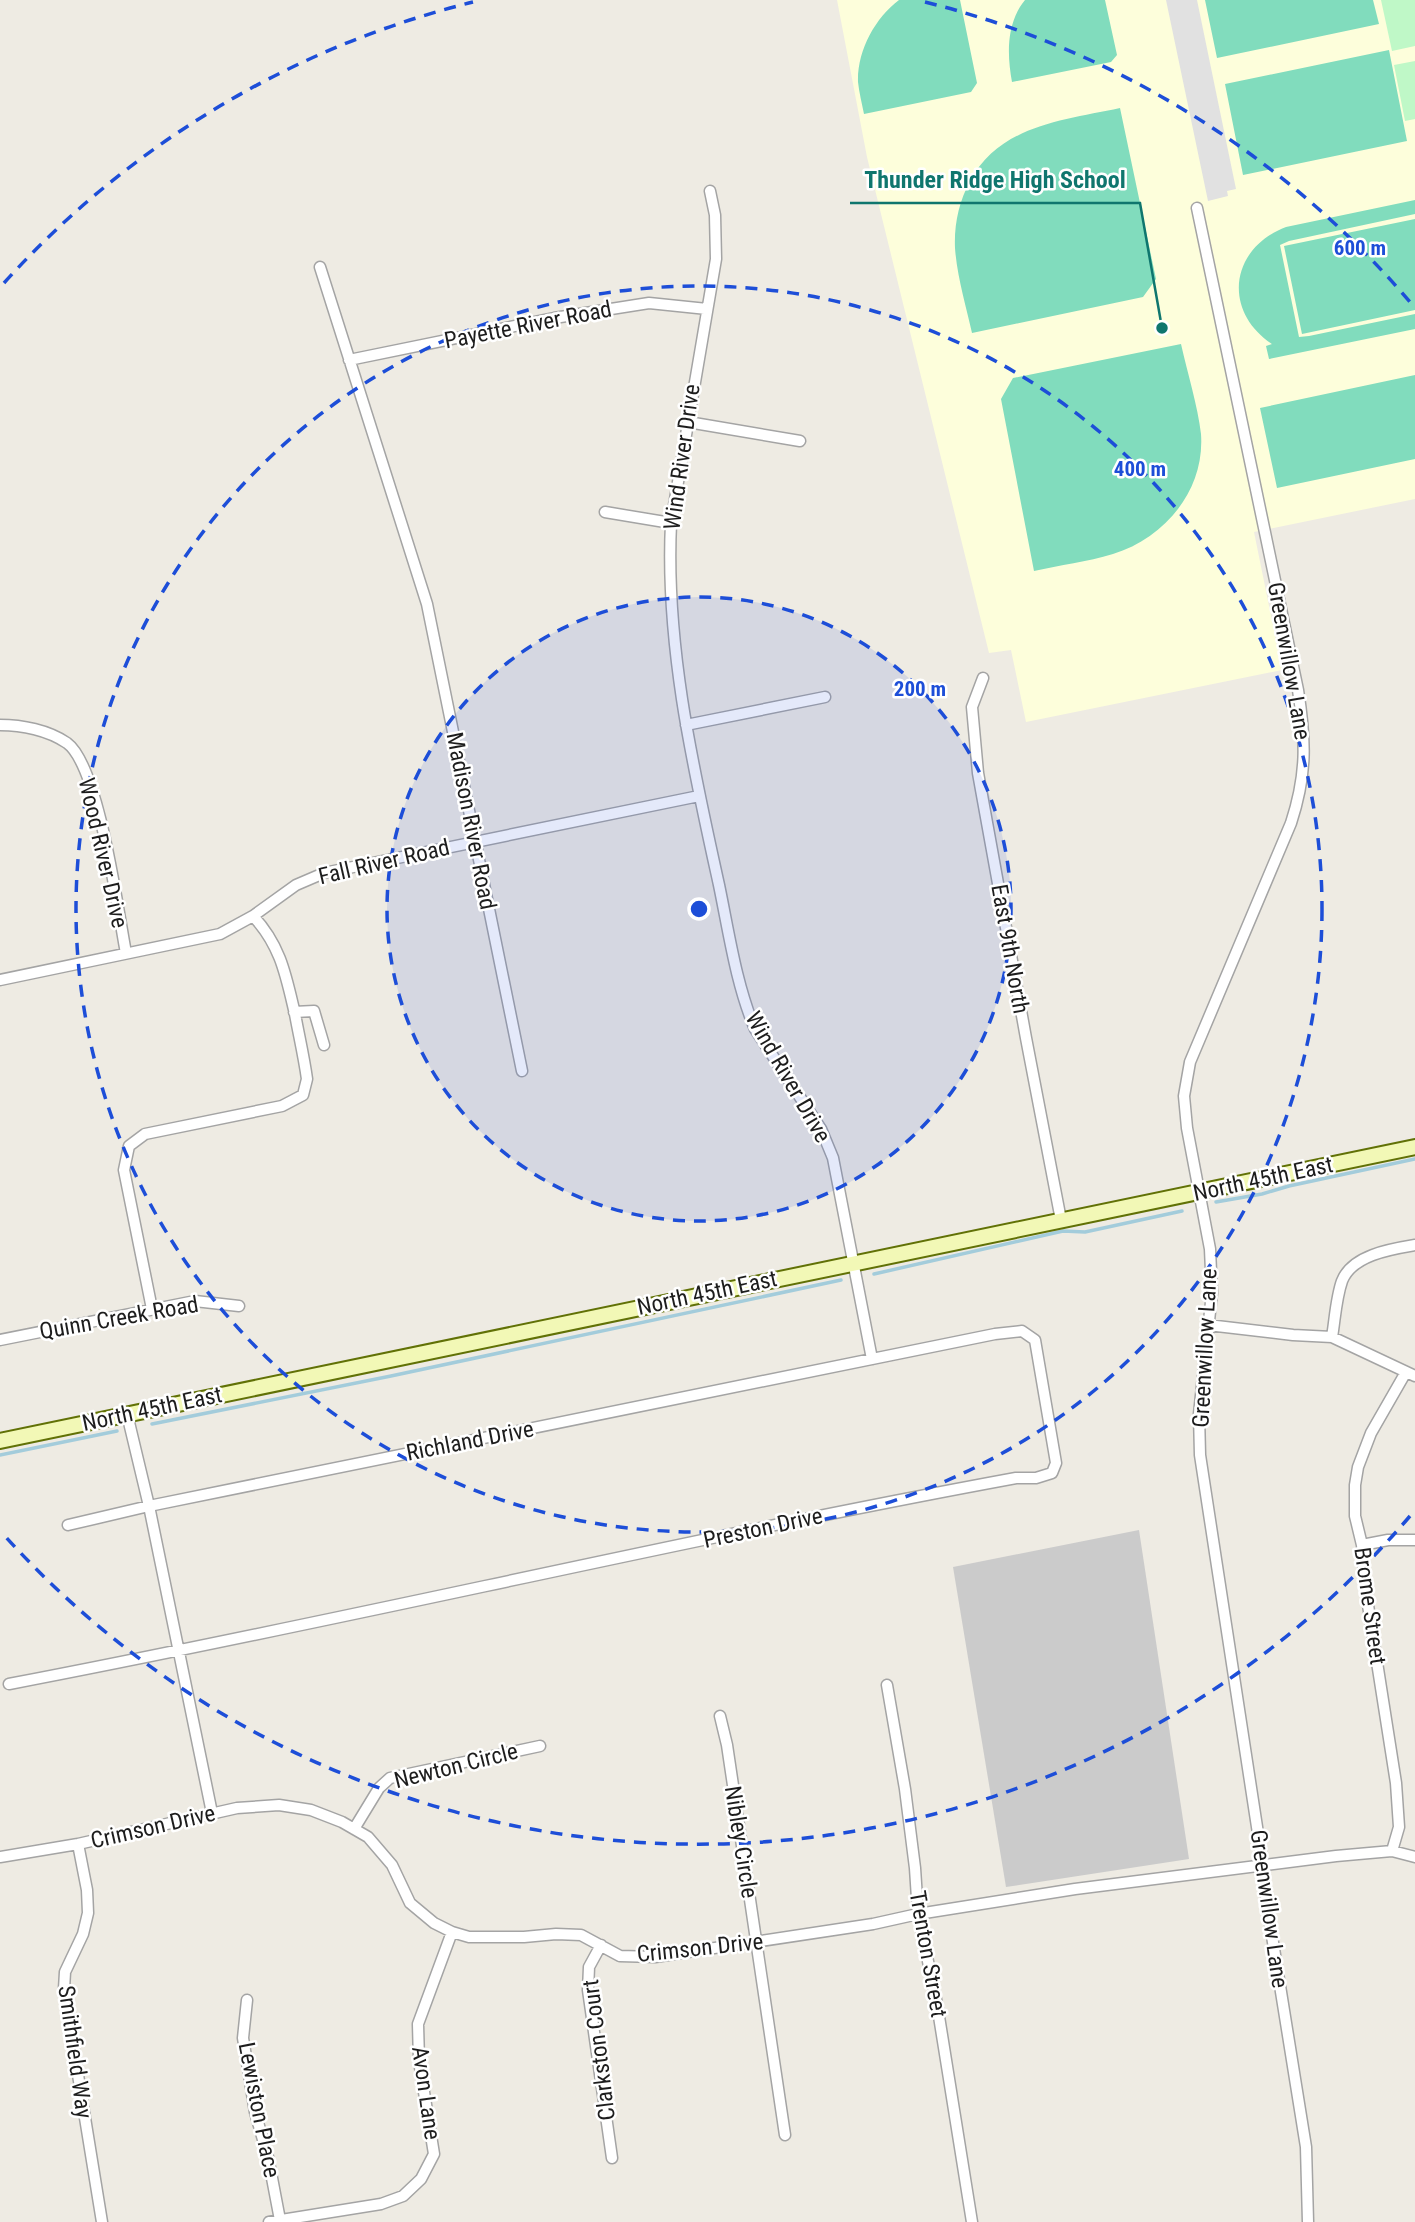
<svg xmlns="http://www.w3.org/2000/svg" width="1415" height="2222" font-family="'Roboto Condensed',sans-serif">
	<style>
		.education { fill: #fdfedb }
		.religious { fill: #cbcbcb }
		.park { fill: #bff8c7 }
		.pitch { fill: #81dcbd }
		.parking { fill: #e1e1e1 }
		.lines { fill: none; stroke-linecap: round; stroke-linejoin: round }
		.stream { stroke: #a3ccdb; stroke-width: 3.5 }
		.street-casing { stroke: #a4a4a4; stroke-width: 13 }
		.secondary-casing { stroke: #617106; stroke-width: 18 }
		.street { stroke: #fff; stroke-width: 10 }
		.secondary { stroke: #f2f8b6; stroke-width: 14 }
		.ring { fill: none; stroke: #1d4ed8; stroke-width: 3.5; stroke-dasharray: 12 9 }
		.labels { text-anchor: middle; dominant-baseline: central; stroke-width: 5; stroke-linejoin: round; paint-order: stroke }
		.street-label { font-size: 23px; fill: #1d1d1d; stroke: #fff }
		.centre { fill: #1d4ed8; stroke: #fff; stroke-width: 3.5 }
		.ring-label { font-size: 21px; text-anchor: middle; font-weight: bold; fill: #1d4ed8; stroke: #fff; stroke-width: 5; stroke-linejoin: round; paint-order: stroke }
		.leader { fill: none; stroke: #0f766e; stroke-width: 2.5 }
		.callout-dot { fill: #0f766e; stroke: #fff; stroke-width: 2.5 }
		.callout-label { font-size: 24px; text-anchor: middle; font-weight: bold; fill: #0f766e; stroke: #fff; stroke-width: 5; stroke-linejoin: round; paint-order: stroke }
	</style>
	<rect width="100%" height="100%" fill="#eeebe3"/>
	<!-- education -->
	<path class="education" d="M837,0h578v499l-161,33 28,138 -256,52 -15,-72 -22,3 -122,-496z"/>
	<!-- religious -->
	<path class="religious" d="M1139,1530l50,329 -183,28 -53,-320z"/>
	<!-- park -->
	<path class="park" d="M1381,0h34v46l-23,5z
		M1415,61v58l-10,2 -11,-56z"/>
	<!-- pitch -->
	<path class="pitch" d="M899,0h61l17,83 -6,9 -107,22c-2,-10 -5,-22 -6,-32 -1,-31 17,-64 41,-82z
		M1025,0h80l12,55 -6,7 -99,20c-5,-27 -6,-59 13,-82z
		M1205,0h168l6,24 -162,34z
		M1389,50l18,91 -164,34 -18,-91z
		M1120,108l36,171 -13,18 -171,36c-6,-27 -15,-57 -17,-85 -1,-24 4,-46 15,-67 30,-56 94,-61 150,-73z
		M1415,200v14l-126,27 -9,4 19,92 10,-1 106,-22v15l-146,30 -3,-13 6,-2c-50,-33 -42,-96 14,-117z
		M1415,219v91l-113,24 -18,-88z
		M1181,344c6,27 17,63 20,90 4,56 -36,104 -88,120 -26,8 -53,11 -79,17l-33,-172 12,-21z
		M1415,375v84l-138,29 -17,-80z"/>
	<!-- parking -->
	<path class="parking" d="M1166,0h31l39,189 -9,2 1,5 -20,5z"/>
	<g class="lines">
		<!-- stream -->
		<path class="stream" d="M1216,1202l46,-8 27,-8 126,-27
			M874,1274l189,-43 22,1 97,-21
			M152,1424l239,-48 450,-96
			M0,1455l117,-24"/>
		<defs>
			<path id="street" d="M710,191l5,24 1,44 -45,264c-6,122 22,244 48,362 10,48 17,99 36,144l66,100 12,29 39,201
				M1197,208l101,482c8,51 9,84 -7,133l-101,239 -6,34 3,32 23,121 2,44 -13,121 1,41 63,411 4,39 39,242 2,75
				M320,267l107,337 95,467
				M349,360l205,-42 95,-15 58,6
				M688,422l112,19
				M605,512l66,11
				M983,678l-11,29 6,66 48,265 35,182
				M0,725c22,0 48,5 67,18 32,23 51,169 59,210
				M686,725l139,-28
				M0,980l220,-46 33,-18 43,-31 28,-12 375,-77
				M294,1012l20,-1 10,34
				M152,1309l-28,-139 5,-24 16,-12 137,-28 21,-11 4,-16c-3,-22 -8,-43 -12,-65 -9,-38 -14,-68 -42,-98
				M1208,1325l85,10 39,2 83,39
				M1332,1337c3,-18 4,-39 10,-56 10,-26 49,-32 73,-36
				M0,1340l195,-39 44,5
				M127,1414l22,92 63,307
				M1362,1545l26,-5h27
				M9,1684c337,-64 670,-144 1007,-206h20l16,-5 4,-10 -21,-123 -13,-9 -27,3 -846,172 -81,19
				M887,1685l18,104 10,79 3,46 19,90 35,218
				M720,1716l7,29 58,390
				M354,1829l25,-41 11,-10 150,-32
				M78,1844l9,46 1,23 -5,21 -18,38 -1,17 38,233
				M1392,1851l7,-24 -3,-44 -31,-197 -3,-41 -7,-29v-31l3,-18 13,-34 35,-61
				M0,1857l78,-13 159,-36 42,-3 32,5 31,12 26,15 24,28 18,38 24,20 18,9 17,5h55l32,-3 25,1 39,21 35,1 218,-33 45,-10 157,-25 261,-33 56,-5 23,6
				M601,1945l-12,22 -1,23 24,168
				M247,2000l-4,38 12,74 13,45 12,63
				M269,2222l112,-18 22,-8 18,-17 13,-25 -15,-93 -1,-37 34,-92"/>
			<path id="secondary" d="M0,1441l1415,-294"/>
		</defs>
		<!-- street casing -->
		<use href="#street" class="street-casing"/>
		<!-- secondary casing -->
		<use href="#secondary" class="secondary-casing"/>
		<!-- street -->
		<use href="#street" class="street"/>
		<!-- secondary -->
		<use href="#secondary" class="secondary"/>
	</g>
	<!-- distance rings -->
	<circle cx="699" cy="909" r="312" fill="#1d4ed8" fill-opacity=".12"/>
	<g class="ring">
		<circle cx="699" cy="909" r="312"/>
		<circle cx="699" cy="909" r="623"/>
		<path d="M1410 1516A935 935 0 0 1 4 1535M4 283A935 935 0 0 1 473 2M925 2A935 935 0 0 1 1410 302"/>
	</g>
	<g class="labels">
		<!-- street labels -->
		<g class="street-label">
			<text transform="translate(528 325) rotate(-11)">Payette River Road</text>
			<text transform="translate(682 457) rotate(-82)">Wind River Drive</text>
			<text transform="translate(1289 661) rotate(80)">Greenwillow Lane</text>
			<text transform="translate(471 821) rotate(79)">Madison River Road</text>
			<text transform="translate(103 853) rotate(77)">Wood River Drive</text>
			<text transform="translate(384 862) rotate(-13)">Fall River Road</text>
			<text transform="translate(1010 949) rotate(80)">East 9th North</text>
			<text transform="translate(788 1077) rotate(60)">Wind River Drive</text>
			<text transform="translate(1263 1179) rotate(-12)">North 45th East</text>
			<text transform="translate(707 1293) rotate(-12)">North 45th East</text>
			<text transform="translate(119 1318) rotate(-10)">Quinn Creek Road</text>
			<text transform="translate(1205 1348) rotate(-87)">Greenwillow Lane</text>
			<text transform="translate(152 1409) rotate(-12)">North 45th East</text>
			<text transform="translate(470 1441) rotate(-11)">Richland Drive</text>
			<text transform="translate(763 1528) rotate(-12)">Preston Drive</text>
			<text transform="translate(1370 1606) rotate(82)">Brome Street</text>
			<text transform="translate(456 1766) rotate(-14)">Newton Circle</text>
			<text transform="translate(153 1827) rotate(-13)">Crimson Drive</text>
			<text transform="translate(741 1842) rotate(81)">Nibley Circle</text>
			<text transform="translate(1269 1909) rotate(82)">Greenwillow Lane</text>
			<text transform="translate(700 1948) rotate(-6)">Crimson Drive</text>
			<text transform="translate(928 1954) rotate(80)">Trenton Street</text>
			<text transform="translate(599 2050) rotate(-97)">Clarkston Court</text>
			<text transform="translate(75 2052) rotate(82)">Smithfield Way</text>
			<text transform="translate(426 2093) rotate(82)">Avon Lane</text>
			<text transform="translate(259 2110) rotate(79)">Lewiston Place</text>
		</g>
	</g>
	<circle cx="699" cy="909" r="10" class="centre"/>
	<g class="ring-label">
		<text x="1360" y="255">600 m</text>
		<text x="1140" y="476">400 m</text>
		<text x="920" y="696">200 m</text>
	</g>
	<!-- callouts -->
	<path class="leader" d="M1162 328L1140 203H850"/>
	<circle class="callout-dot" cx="1162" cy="328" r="7"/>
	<g class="callout-label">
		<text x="995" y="188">Thunder Ridge High School</text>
	</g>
</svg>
